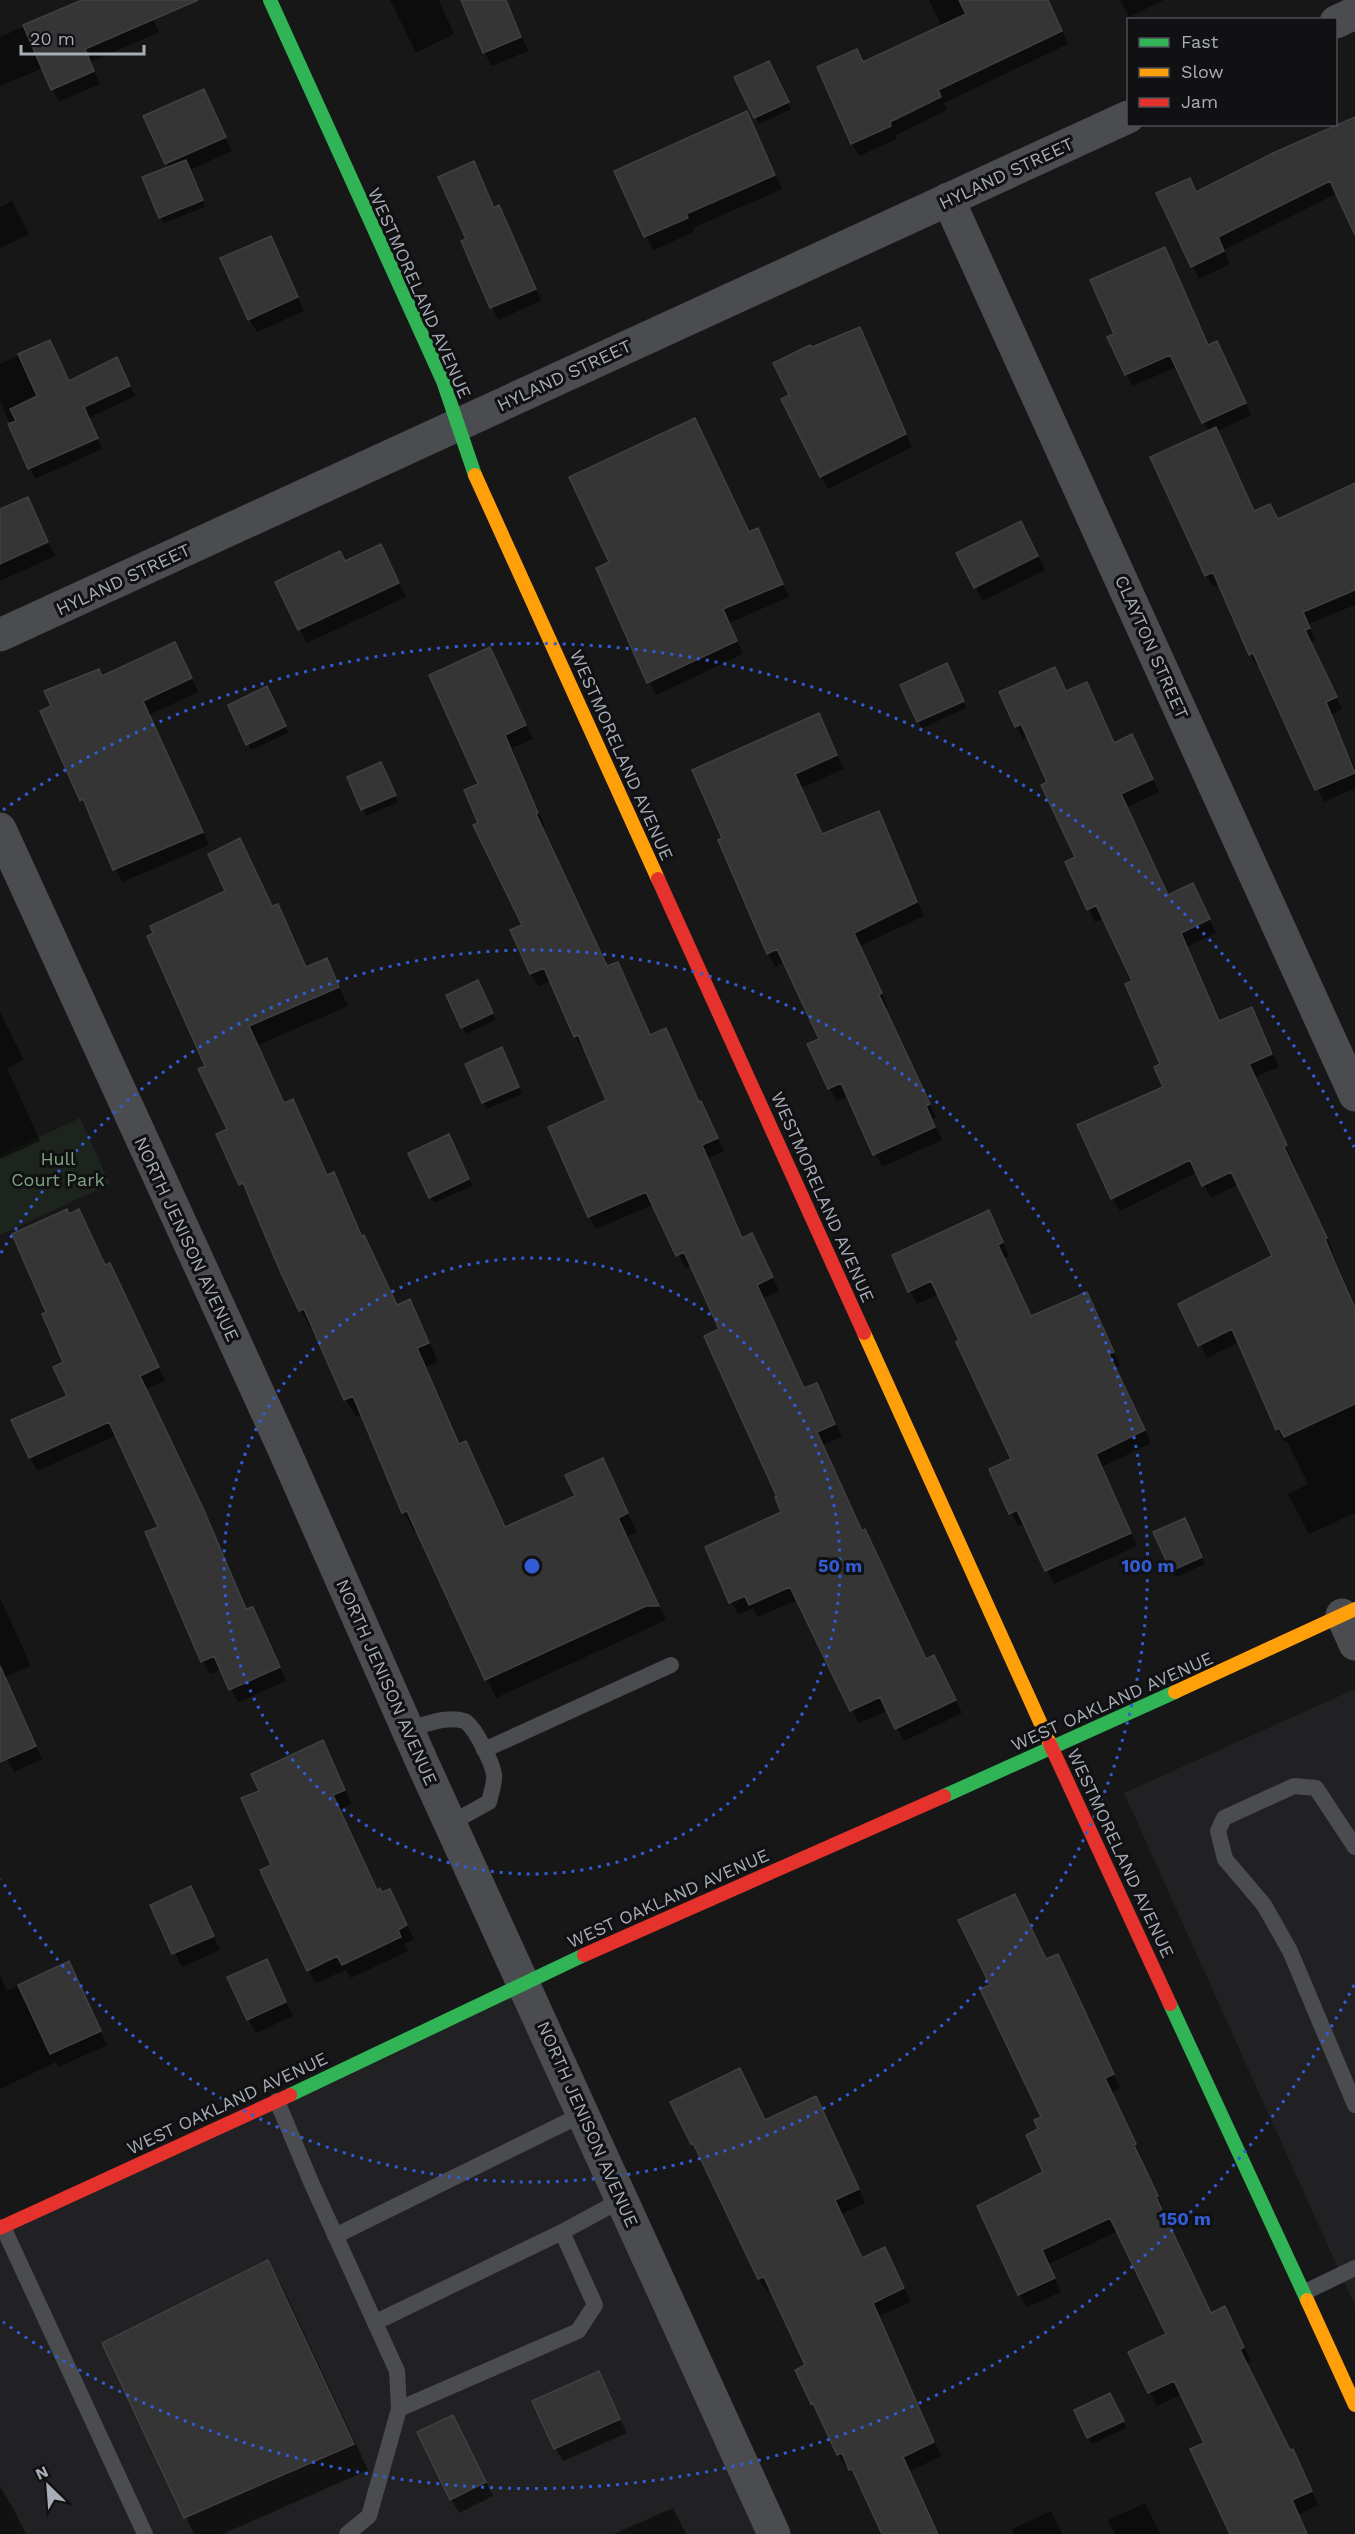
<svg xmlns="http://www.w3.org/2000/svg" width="1355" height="2534" font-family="'Work Sans',sans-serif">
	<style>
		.built { fill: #212123 }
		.green { fill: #1d241e }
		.shadow { fill: #0007 }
		.building { fill: #353536; stroke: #3f4043; stroke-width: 1.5 }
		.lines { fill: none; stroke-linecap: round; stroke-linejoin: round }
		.lane { stroke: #4b4c50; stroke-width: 16 }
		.street { stroke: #4b4c50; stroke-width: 33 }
		.fast { stroke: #30b455; stroke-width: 14 }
		.slow { stroke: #ff9f0a; stroke-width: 14 }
		.jam { stroke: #e5322d; stroke-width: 14 }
		.ring { fill: none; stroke: #325cd3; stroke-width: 3; stroke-dasharray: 3 6 }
		.labels { text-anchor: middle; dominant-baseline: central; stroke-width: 6; stroke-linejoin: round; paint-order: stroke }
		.street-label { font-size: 18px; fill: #a8adb8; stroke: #111113 }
		.park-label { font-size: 18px; fill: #7fa381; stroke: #111113 }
		.centre { fill: #325cd3; stroke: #111113; stroke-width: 3 }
		.ring-label { font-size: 18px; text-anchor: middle; font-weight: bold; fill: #325cd3; stroke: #111113; stroke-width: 6; stroke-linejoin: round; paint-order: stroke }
	</style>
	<rect width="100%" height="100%" fill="#171717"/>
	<!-- built -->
	<path class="built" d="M1355,1689v617l-231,-513z
		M525,1984l248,550h-773v-306z"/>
	<!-- green -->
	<path class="green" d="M80,1118l30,66 -110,51v-80z"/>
	<!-- shadow -->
	<path class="shadow" d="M86,0h59l14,32 -68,30 9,22 -41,18 -16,-34 -43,18v-49z
		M390,0h49l15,34 -38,19z
		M483,0h23l22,51 -36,15 -8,-14z
		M929,0h119l20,44 -124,59 3,7 -51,25 1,4 -38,17 -7,-13 12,-80 78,-36z
		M1120,0h44l-35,17z
		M772,69l19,40 -32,15 -23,-47z
		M203,91l29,60 -42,19 15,37 -41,16 -4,-6 9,-49 -24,-51z
		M747,113l35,76 -89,39 1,4 -41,18 -37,-79z
		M1355,119v96l-17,-22 -114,57 6,14 -31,15 -41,-85 31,-14 8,13z
		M480,175l15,34 3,-2 7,12 36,82 -43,19 -35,-78 5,-2z
		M12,201l17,33 -29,14v-41z
		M270,237l34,74 -47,21 -8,-13z
		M1171,260l38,86 14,8 28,61 -34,16 37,82 24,7 77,-35v120l-47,19 7,16 -5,3 32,66 -11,6 24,53v20l-31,14 -64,-137 -3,1 -7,-12 -31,-70 -6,3 -7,-12 3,-143 -32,-65 -45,19 -23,-49 7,-2z
		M860,328l52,119 -84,42 -7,-13 -30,-80 20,-47z
		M49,342l20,40 48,-23 18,37 -46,22 13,31 -67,30 -35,-78v-37z
		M695,420l54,114 8,-4 32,67 -60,26 14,31 -87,41 -58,-126 13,-6z
		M27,499l28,57 -55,25v-70z
		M1028,536l17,34 -62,31 -25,-48z
		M381,546l25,51 -99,46 -30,-60 68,-20z
		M182,657l16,35 -49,23 60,130 -87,37 -32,-70 -2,1 -7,-13 22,-122z
		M496,661l37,78 -21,9 33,79h-3l65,141 10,-4 34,73 14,-7 59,121 -16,8 35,80 16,9 20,43 -16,7 42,92 11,-5 26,52 -19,8 40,87 64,129 14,9 21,43 -58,28 -16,-31 -29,13 -61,-123 -40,17 -5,-9 -15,7 -31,-67 76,-35 -62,-183 -29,-65 -7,3 -31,-64 -58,25 -7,-13 19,-115 -23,-53 -3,1 -7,-13 -24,-55 -13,5 -7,-12 -19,-43 12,-6 -44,-102v-38z
		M1054,668l13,24 26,5 22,47 23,5 21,43 -32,15 41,89 25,-11 23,48 -29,14 33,75 31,-13 7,13 21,45 -24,10 78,174 -1,1 23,55v206l-46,21 -21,-40 20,-10 -21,-43 -3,1 -7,-13 -38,-87 -32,16 -27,-54 94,-47 -35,-73 -28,14 -14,-26 -77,39 -8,-13 53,-111 -3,-22 -28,-83 -30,-64 -9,4 -6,-12 15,-6 -27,-46 -28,-75 -21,-47 -5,3 -6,-11 12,-6z
		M950,672l16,36 -44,20 -4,-7z
		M270,694l18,39 -37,17 -21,-45z
		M818,715l26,54 -43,19 21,47 56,-22 46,103 -64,30 28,61 -3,1 51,109 -4,2 10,21 -60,27 -34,-71 -11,5 -8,-13 -8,-49 -36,-77 -10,5 -7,-13 -48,-113 4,-2z
		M384,770l14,32 -32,14 -17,-38z
		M240,840l33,67 4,-1 11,18 19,44 19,-8 22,46 -90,39 27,59 7,-3 37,75 5,-2 10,18 19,45 35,69 11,-5 11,19 18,42 -12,5 35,78 4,-2 11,18 30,67 71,-32 25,-36 35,72 -9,4 38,84 -170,78 -79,-168 -3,1 -10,-18 -42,-99 -6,3 -11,-18 -31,-72 -3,2 -11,-19 -47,-108 -2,1 -10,-19 -23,-49 11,-5 -22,-63z
		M481,988l15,32 -30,14 -18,-39z
		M0,1012l24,48 -17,8 33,73 -40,18z
		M505,1056l17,38 -35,15 -4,-7z
		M452,1142l20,44 -38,17 -4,-6z
		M988,1212l21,44 -5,2 28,60 54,-25 34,72 -5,3 36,75 -49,24 35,79 -83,38 -29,-61 -7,3 -27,-57 22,-10 -74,-165 -22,10 -7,-13z
		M105,1266l12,12 48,103 -19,8 64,133 37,89 5,-3 8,13 26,60 -48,21 -17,-33 -11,5 -8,-13 -42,-133 -43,-93 -80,36 -24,-50 56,-25 -4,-33z
		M1188,1526l17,38 -29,13 -21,-44z
		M0,1598l31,68 -26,11 37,82 -28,13 -14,-27z
		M323,1742l29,62 -12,5 38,82 19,14 17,34 -10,5 4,7 -57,27 -5,-8 -30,13 -8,-13 -35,-104 -12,-74z
		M191,1888l29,62 -38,17 -30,-62z
		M1057,1956l63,132 -9,4 31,66 -2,1 24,51 -2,1 50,103 20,7 19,40 -5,3 44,87h2l8,13 18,41 -19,9 9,20h-77l-25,-91 -24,-49 -25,12 -27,-53 38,-18 -50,-104 -69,33 12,28 -34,15 -8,-13 26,-121 -5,-43 3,-12 3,-157z
		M266,1961l27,55 -37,17 -8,-14z
		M68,1963l39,82 -48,22 -3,-5 -56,27v-114l7,16z
		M740,2070l26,52 57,-11 42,92 -23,11 20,45 23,-10 26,53 -32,14 62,140 -31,15 30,63h-57l-34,-68 -3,2 -8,-14 -40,-84 9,-4 -36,-76 -4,2 -8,-13 -67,-136z
		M268,2262l15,26 85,182 -145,64h-29l-90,-190z
		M598,2373l29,60 -64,28 -8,-13z
		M1113,2401l13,27 -34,16 -16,-34z
		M453,2417l40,79 -34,17 -8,-14z
		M0,2486l15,26 11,22h-26z
		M1145,2503l15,31h-45l-7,-14z
		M673,2508l13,26h-72z
		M1051,2511l11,23h-48l-2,-5z"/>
	<!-- building -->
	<path class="building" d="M82,0h116l-113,49 9,22 -43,19 -28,-65z
		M461,0h45l15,37 -38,16z
		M959,0h89l14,31 -124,59 3,7 -51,25 1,4 -40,18 -34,-77 40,-18 6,13 103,-48z
		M769,61l20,41 -35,16 -20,-41z
		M204,89l22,48 -61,27 -22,-48z
		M747,111l28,64 -89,39 2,4 -44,19 -30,-66z
		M1355,117v118l-25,-54 -112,56 6,14 -33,16 -35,-74 34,-15 6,14 77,-39z
		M186,160l17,40 -44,18 -17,-41z
		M474,161l20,47 5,-3 37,84 -46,19 -29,-67 5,-2 -28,-62z
		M271,236l27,61 -50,23 -28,-62z
		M1165,247l43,98 9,-4 29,62 -44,20 -32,-68 -45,20 -18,-38 7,-3 -24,-54z
		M860,327l46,107 -86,43 -39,-78 8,-4 -16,-32 37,-18 2,2z
		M50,340l19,41 48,-24 13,29 -46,21 14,31 -70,31 -20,-45 8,-3 -6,-12 27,-13 -19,-42z
		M695,418l54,114 9,-4 25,56 -60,25 14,32 -90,42 -51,-115 13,-6 -40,-85z
		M1216,427l38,84 16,-7 8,15 77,-36v107l-52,22 7,16 -5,2 32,67 -11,5 29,71 -40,17 -62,-137 -4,2 -36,-83 -8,4 -55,-119z
		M28,497l20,45 -48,22v-55z
		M1021,521l17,35 -64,32 -18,-35z
		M381,544l18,39 -101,47 -23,-48 65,-31 5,10z
		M175,642l17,36 -49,23 60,131 -90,38 -30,-71 -3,2 -40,-90 11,-5 -7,-15 55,-22 3,7z
		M490,647l36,78 -21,10 33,78 -2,1 71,152 11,-4 32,73 16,-7 33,74 2,-1 17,37 -16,7 40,93 10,-5 21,44 -16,8 47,103 13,-5 18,41 -18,8 45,99 3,-2 61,130 8,-4 22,45 -61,29 -15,-32 -30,14 -60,-124 -41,18 -4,-9 -16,7 -24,-56 76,-35 -6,-15h2l-73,-161 15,-7 -35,-77 -8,4 -30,-64 -58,25 -40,-90 58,-27 -28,-65 -4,2 -30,-69 -14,6 -20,-44 12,-5 -49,-100 5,-2 -14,-33 14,-6 -49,-109z
		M947,663l17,38 -47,21 -17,-37z
		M1055,667l11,24 21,-9 27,61 18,-9 21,45 -32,15 47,101 25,-12 17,36 -29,14 38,88 33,-14 20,47 -23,10 38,81 -3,2 43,91 -2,1 10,24 20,45v96l-71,33 -5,-9 -3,2 -44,-101 -34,17 -20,-42 94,-48 -41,-84 -29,14 -12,-26 -79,39 -34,-74 86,-38 -9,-20 6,-3 -35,-80 7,-3 -36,-76 -9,5 -22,-48 10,-5 -34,-72 6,-3 -26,-58 -6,3 -16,-35z
		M267,686l19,40 -40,19 -18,-40z
		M819,713l18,42 -42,19 27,60 57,-23 38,91 -63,31 28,60 -3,2 51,109 -4,2 9,21 -62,28 -32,-72 -13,6 -21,-45 12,-5 -42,-90 -10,5 -49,-114 4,-2 -30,-68z
		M381,762l15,33 -35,15 -14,-33z
		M240,838l32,68 6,-2 28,63 21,-9 12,29 -90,39 35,77 9,-4 34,76 7,-3 28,65 2,-2 33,70 13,-6 19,44 -12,5 42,96 7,-3 39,86 70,-31 -10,-21 38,-17 25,55 -10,5 41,88h-13l-161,74 -78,-169 -5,2 -49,-117 -9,4 -40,-91 -5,2 -18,-38 -38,-90 -4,2 -23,-51 11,-5 -29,-60 7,-3 -58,-130 6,-3 -3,-7 75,-35 -17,-37z
		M478,980l15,33 -32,15 -15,-33z
		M502,1047l17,40 -37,16 -17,-39z
		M449,1134l20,45 -40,19 -21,-45z
		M67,1209l2,5 10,-5 26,56 5,-2 49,104 -19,9 63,132 43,101 7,-2 27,60 -51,23 -15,-34 -13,6 -56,-130 13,-5 -49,-105 -80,36 -18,-38 56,-24 -14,-29 10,-5 -21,-48 4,-2 -34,-78z
		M989,1210l14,32 -5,3 33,71 56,-24 27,60 -5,2 36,76 -49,24 35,79 -86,38 -28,-61 -8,4 -20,-45 22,-10 -55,-117 3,-2 -28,-59 -23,11 -16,-37z
		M1185,1518l17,39 -31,14 -18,-39z
		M0,1666l36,80 -36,16z
		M323,1740l22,50 -12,5 44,95 3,-2 2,4 8,-3 17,36 -9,5 3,7 -59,28 -5,-9 -30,15 -47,-101 11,-5 -30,-67 18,-7 -8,-17z
		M191,1886l23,50 -42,18 -22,-49z
		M1015,1894l31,65 12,-5 56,120 -9,4 31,66 -2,1 24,51 -2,1 55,116 14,-7 19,41 -4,3 50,100 3,-1 19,42 -20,9 15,34h-77l-40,-85 14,-6 -30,-62 -26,12 -20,-41 38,-18 -56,-116 -68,32 13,28 -37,17 -41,-89 66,-34 -17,-37 12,-6 -4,-9 7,-3 -61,-128 10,-4 -32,-65z
		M267,1959l19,43 -39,18 -20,-43z
		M69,1961l32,70 -51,23 -32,-69z
		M740,2068l25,52 51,-24 43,93 -24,11 27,58 23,-11 19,41 -31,15 61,139 -31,15 35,77h-56l-30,-65 -3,1 -7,-17 -5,2 -24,-52 -2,1 -16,-34 10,-5 -41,-88 -6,2 -65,-136 -2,1 -21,-42z
		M268,2260l86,184 -170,74 -82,-175z
		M599,2371l21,48 -66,30 -22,-48z
		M1110,2393l14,28 -37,17 -13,-28z
		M453,2415l33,67 -36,18 -33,-68z"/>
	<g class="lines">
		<!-- lane -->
		<path class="lane" d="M408,1729c17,-4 40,-14 56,-8 10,3 28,42 30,53 1,9 -3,19 -5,28l-38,21
			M484,1750l187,-85
			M1355,1847l-39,-59 -22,-2 -70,32 -6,13 7,28 39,46 26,46 65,154
			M277,2101l34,81 86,189 2,38 -30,107 -22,18
			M3,2227l142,307
			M335,2236l248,-122
			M1305,2292l50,-24
			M376,2322l186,-90 61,-33
			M399,2409l179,-78 17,-26 -33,-73"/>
		<!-- street -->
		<path class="street" d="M1336,22l19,-9
			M948,199l407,896
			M0,635l1128,-518
			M0,829l282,616 140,317 352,772
			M1342,1615l13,29"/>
		<!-- fast -->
		<path class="fast" d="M270,0l173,381 32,94
			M944,1796l231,-104
			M1170,2004l137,296
			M290,2095l294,-140"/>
		<!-- slow -->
		<path class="slow" d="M475,475l183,404
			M864,1333l186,411
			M1175,1692l180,-83
			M1307,2300l48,105"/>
		<!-- jam -->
		<path class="jam" d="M658,879l206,454
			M1050,1744l120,260
			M584,1955l360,-159
			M0,2228l290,-133"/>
	</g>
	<!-- distance rings -->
	<g class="ring">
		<circle cx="532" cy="1566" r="308"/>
		<path d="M1 1253A616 616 0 1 1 1 1879"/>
		<path d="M1354 1985A923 923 0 0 1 3 2322M3 810A923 923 0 0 1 1354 1147"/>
	</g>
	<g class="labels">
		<!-- street labels -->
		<g class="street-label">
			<text transform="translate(1006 173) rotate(-25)">HYLAND STREET</text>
			<text transform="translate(420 293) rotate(66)">WESTMORELAND AVENUE</text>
			<text transform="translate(564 375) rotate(-25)">HYLAND STREET</text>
			<text transform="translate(123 579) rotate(-25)">HYLAND STREET</text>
			<text transform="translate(1152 647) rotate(66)">CLAYTON STREET</text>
			<text transform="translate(622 755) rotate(66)">WESTMORELAND AVENUE</text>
			<text transform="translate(823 1197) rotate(66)">WESTMORELAND AVENUE</text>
			<text transform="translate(187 1239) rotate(65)">NORTH JENISON AVENUE</text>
			<text transform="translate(387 1682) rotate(66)">NORTH JENISON AVENUE</text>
			<text transform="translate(1112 1701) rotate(-24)">WEST OAKLAND AVENUE</text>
			<text transform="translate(1121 1853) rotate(65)">WESTMORELAND AVENUE</text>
			<text transform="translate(668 1898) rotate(-24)">WEST OAKLAND AVENUE</text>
			<text transform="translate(227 2103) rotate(-25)">WEST OAKLAND AVENUE</text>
			<text transform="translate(588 2124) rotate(66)">NORTH JENISON AVENUE</text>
		</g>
		<!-- park labels -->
		<g class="park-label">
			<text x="58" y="1158">Hull<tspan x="58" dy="21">Court Park</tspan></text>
		</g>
	</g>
	<circle cx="532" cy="1566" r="9" class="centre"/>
	<g class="ring-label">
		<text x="840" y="1572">50 m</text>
		<text x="1148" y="1572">100 m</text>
		<text x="1185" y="2225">150 m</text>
	</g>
	<!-- legend -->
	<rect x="1127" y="18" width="210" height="108" fill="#111113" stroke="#4d4f55" stroke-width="1.5"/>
	<rect x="1139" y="38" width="30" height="9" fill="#30b455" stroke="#4d4f55" stroke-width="1.5"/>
	<text x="1181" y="48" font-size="18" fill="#a8adb8">Fast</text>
	<rect x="1139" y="68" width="30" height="9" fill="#ff9f0a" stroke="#4d4f55" stroke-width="1.5"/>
	<text x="1181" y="78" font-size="18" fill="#a8adb8">Slow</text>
	<rect x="1139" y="98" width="30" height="9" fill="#e5322d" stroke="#4d4f55" stroke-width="1.5"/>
	<text x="1181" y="108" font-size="18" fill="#a8adb8">Jam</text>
	<!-- north arrow -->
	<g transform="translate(48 2486) rotate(335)" stroke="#111113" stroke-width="4.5" paint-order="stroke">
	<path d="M0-4.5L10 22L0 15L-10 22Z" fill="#a8adb8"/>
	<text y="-9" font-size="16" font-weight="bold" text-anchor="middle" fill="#a8adb8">N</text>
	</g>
	<!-- scale -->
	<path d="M21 45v9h123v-9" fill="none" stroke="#a8adb8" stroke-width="3"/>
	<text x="30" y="45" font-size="18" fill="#a8adb8" stroke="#111113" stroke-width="4.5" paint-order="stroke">20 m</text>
</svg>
